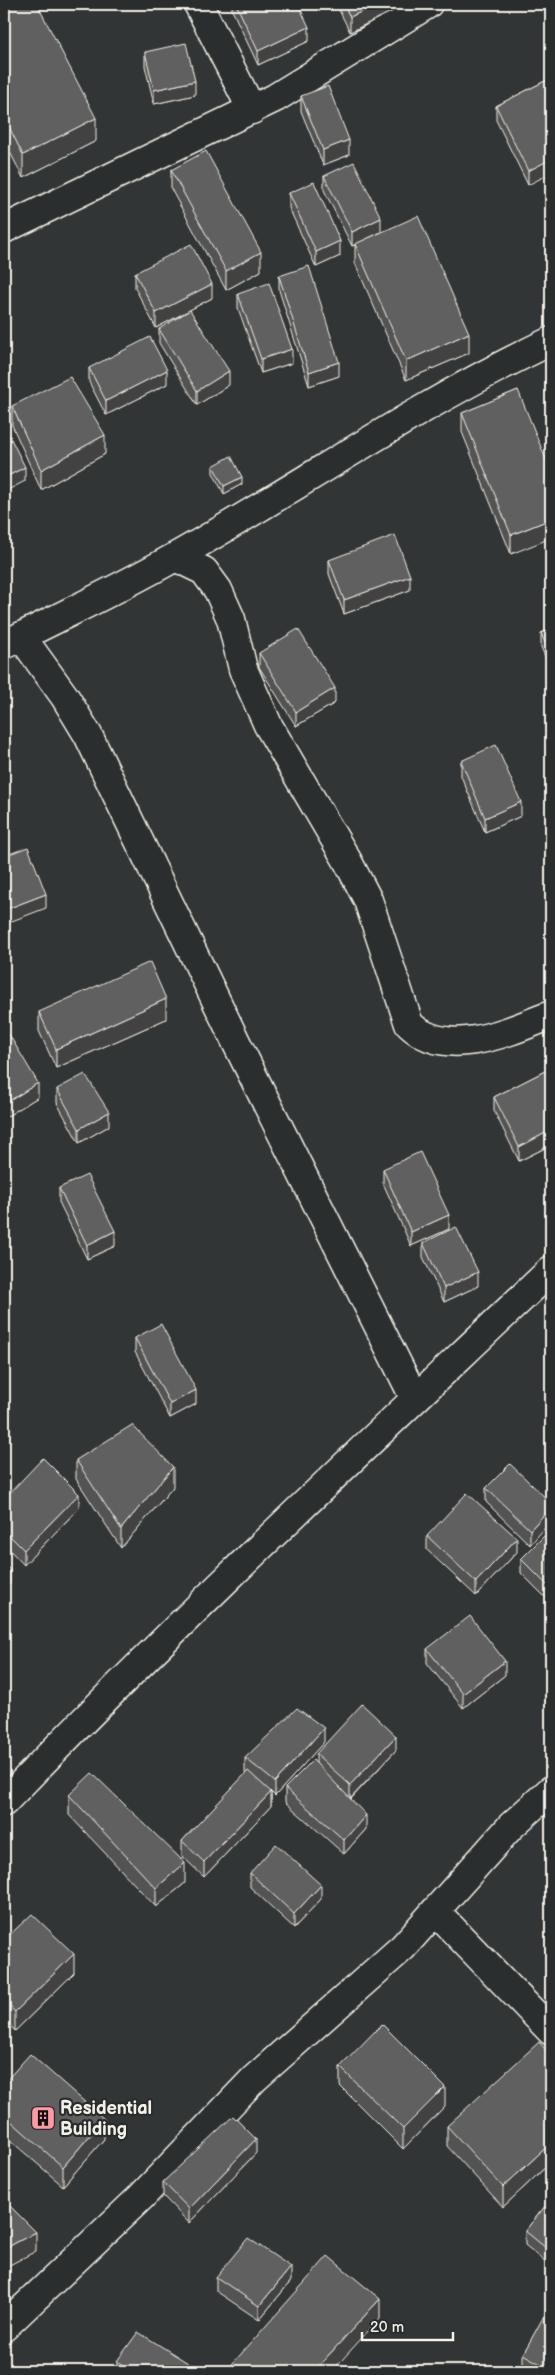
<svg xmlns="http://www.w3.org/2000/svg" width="555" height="2375" font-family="'Balsamiq Sans',sans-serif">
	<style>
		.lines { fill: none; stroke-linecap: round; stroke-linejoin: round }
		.minor-casing { stroke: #f4f1e8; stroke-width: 31 }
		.minor { stroke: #2a2d2e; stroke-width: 28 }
		.wall { fill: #525352; stroke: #f4f1e8 }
		.shaded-wall { fill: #424342; stroke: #f4f1e8 }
		.building { fill: #5f605f; stroke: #f4f1e8 }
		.labels { text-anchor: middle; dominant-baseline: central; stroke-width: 4.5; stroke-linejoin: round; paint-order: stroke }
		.poi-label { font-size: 18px; font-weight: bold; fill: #f4f1e8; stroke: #2a2d2e; text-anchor: start }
	</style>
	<rect width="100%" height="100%" fill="#323535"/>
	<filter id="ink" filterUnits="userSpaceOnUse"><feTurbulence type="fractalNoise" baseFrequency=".02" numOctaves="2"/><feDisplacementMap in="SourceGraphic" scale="10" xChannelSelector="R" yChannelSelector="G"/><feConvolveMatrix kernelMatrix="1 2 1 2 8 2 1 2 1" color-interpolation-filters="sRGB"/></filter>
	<g filter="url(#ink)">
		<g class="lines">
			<defs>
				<path id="minor" d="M198,4l54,106
					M4,229l271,-131 153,-94
					M175,557l29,14 14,19 13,29 12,50 25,56 79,135 21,40 41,124c38,37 101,7 142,-9
					M21,636l44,61 23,38 150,311 177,353
					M4,645c57,-29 115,-56 171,-88 126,-71 245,-154 376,-216
					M4,1802c176,-183 363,-357 547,-532
					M435,1911l116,120
					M4,2327l137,-130 113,-118 149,-132 108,-121 40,-36"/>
			</defs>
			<!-- minor casing -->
			<use href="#minor" class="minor-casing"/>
			<!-- minor -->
			<use href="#minor" class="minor"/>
		</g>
		<!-- wall -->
		<path class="wall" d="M4,4l92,137 -73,37 -19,-38z
			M232,4h66l11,37 -51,24 -26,-55z
			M336,4h63v4l-49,24z
			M145,52l50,43 -41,9 -9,-38z
			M547,80l-19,105 -32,-65v-14z
			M301,96l48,59 -26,10 -22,-54z
			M171,170l90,101 -35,19 -55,-101z
			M324,176l57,56 -7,4 95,117 -63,27 -51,-117v-18l-3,1 -28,-56z
			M289,193l51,63 -24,11 -27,-59z
			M135,273l77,25 -56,30 -21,-40z
			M279,276l60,100 -30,10 -30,-96z
			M238,294l54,69 -31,10 -23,-65z
			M159,329l70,56 -32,20 -38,-62z
			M89,368l78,16 -61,31 -17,-33z
			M518,390l-7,164 -49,-122v-19z
			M12,406l93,48 -64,36 -29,-65z
			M213,466l29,18 -18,10 -11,-21z
			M329,560l81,30 -66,24 -15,-40z
			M551,629v42l-10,-24v-14z
			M259,653l76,50 -39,23 -37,-59z
			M461,761l60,55 -36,16 -24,-56z
			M39,1012l127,7 -110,49 -17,-37z
			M4,1032l34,65 -32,20 -2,-3z
			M551,1068v77l-32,16 -25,-50v-14z
			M57,1089l52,37 -30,17 -22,-40z
			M383,1169l66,60 -38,17 -28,-63z
			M59,1188l56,58 -28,13 -28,-57z
			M423,1243l55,43 -34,16 -21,-45z
			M135,1338l61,66 -26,14 -35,-66z
			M76,1460l97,27 -52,61 -45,-69z
			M486,1488l65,15 -21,42 -44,-43z
			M4,1499l75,9 -55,57 -20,-21z
			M551,1529v74l-30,-30v-14z
			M427,1536l90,16 -41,44 -49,-46z
			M427,1649l78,26 -42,33 -36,-45z
			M324,1742l-49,54 -4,-4v14l-67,71 -22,-21v-15l64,-67 -1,-1v-15z
			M396,1750l-45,49 15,30 -22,25 -59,-52v-14l31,-24v-10z
			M69,1795l116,88 -29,24 -87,-92z
			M250,1873l71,26 -27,29 -44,-41z
			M4,1940l70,33 -59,58 -11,-12z
			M551,2056v106l-48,45 -56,-61v-20z
			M340,2067l105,39 -42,43 -63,-63z
			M4,2083l100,56 -41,47 -59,-51z
			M256,2153l-67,70 -26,-27v-14z
			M551,2199v67l-26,-21v-14z
			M216,2277l75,4 -32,39 -43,-29z
			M551,2306v65h-22l-6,-3v-14z
			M117,2361l84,10h-84z"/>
		<!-- shaded-wall -->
		<path class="shaded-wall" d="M378,4h21v4l-49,24v-15z
			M309,27v14l-51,24v-14z
			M195,81v14l-41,9v-14z
			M96,118v23l-73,37v-23z
			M349,140v15l-26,10v-15z
			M551,159v14l-23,12v-14z
			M381,218v14l-29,14v-14z
			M340,241v15l-24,11v-15z
			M261,252v19l-35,19v-19z
			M212,284v14l-56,30v-15z
			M469,333v20l-63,27v-19z
			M292,349v14l-31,10v-14z
			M339,362v14l-30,10v-14z
			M167,370v14l-61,31v-14z
			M229,371v14l-32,20v-14z
			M105,435v19l-64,36v-20z
			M25,467v14l-21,11v-14z
			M242,477v7l-18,10v-8z
			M551,519v19l-40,16v-19z
			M410,576v14l-66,24v-14z
			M335,688v15l-39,23v-14z
			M7,744v14l-3,2v-15z
			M521,802v14l-36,16v-14z
			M46,894v14l-42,16v-14z
			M166,999v20l-110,49v-19z
			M38,1083v14l-32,20v-14z
			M109,1112v14l-30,17v-14z
			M551,1130v15l-32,16v-14z
			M449,1215v14l-38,17v-14z
			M115,1231v15l-28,13v-14z
			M478,1272v14l-34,16v-14z
			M196,1390v14l-26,14v-14z
			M173,1467v20l-52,61v-19z
			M79,1494v14l-55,57v-15z
			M551,1507v14l-21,24v-15z
			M517,1538v14l-41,44v-14z
			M10,1570v14l-6,6v-14z
			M505,1661v14l-42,33v-14z
			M324,1728v14l-49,54v-14z
			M396,1736v14l-46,49v-14z
			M271,1792v14l-67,71v-15z
			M366,1815v14l-22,25v-14z
			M185,1863v20l-29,24v-19z
			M321,1885v14l-27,29v-14z
			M74,1954v19l-59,58v-19z
			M445,2087v19l-42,43v-20z
			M104,2119v20l-41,47v-19z
			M256,2139v14l-67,70v-14z
			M551,2143v19l-48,45v-20z
			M36,2232v19l-32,17v-19z
			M291,2267v14l-32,39v-14z
			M380,2299v19l-48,53h-18z"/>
		<!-- building -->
		<path class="building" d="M4,4h33l59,114 -73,37 -19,-38z
			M236,4h62l11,23 -51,24z
			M343,4h35l-28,13z
			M186,43l9,38 -41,9 -9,-38z
			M547,80l4,9v70l-23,12 -32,-65z
			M328,86l21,54 -26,10 -22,-54z
			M206,151l55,101 -35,19 -55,-101z
			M354,162l27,56 -29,14 -28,-56z
			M314,182l26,59 -24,11 -27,-59z
			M418,216l51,117 -63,28 -51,-117z
			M191,244l21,40 -56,29 -21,-40z
			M309,266l30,96 -30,10 -30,-96z
			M269,283l23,66 -31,10 -23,-65z
			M190,310l39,61 -32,20 -38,-62z
			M150,337l17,33 -61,31 -17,-33z
			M70,377l35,58 -64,35 -29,-64z
			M518,390l33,82v47l-40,16 -49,-122z
			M4,425l21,42 -21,11z
			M231,456l11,21 -18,9 -11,-20z
			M395,535l15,41 -66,24 -15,-40z
			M298,629l37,59 -39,24 -37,-59z
			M551,629v28l-10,-24z
			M4,736l3,8 -3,1z
			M496,745l25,57 -36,16 -24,-57z
			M28,847l18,47 -42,16v-54z
			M150,962l16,37 -110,50 -17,-37z
			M7,1031l31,52 -32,20 -2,-3v-68z
			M551,1068v62l-32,17 -25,-50z
			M85,1074l24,38 -30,17 -22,-40z
			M420,1152l29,63 -38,17 -28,-63z
			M87,1175l28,56 -28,14 -28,-57z
			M456,1227l22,45 -34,16 -21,-45z
			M161,1324l35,66 -26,14 -35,-66z
			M132,1425l41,42 -52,62 -45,-69z
			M43,1458l36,36 -55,56 -20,-20v-31z
			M510,1464l41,39v4l-21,23 -44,-42z
			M467,1493l50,45 -41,44 -49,-46z
			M551,1529v60l-30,-30z
			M4,1564l6,6 -6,6z
			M470,1616l35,45 -42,33 -36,-45z
			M362,1704l34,32 -46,49 -34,-31z
			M297,1708l27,20 -49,54 -30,-24z
			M313,1760l53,55 -22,25 -59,-52z
			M248,1771l23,21 -67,70 -22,-21z
			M92,1773l93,90 -29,25 -87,-93z
			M276,1844l45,41 -27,29 -44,-41z
			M32,1914l42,40 -59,58 -11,-12v-60z
			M382,2024l63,63 -42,42 -63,-62z
			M539,2042l12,14v87l-48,44 -56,-61z
			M30,2054l74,65 -41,48 -59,-52v-32z
			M233,2116l23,23 -67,70 -26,-27z
			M551,2199v53l-26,-21z
			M4,2200l32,32 -32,17z
			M248,2238l43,29 -32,39 -43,-29z
			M328,2256l52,43 -66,72h-88z
			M550,2305l1,1v64l-28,-16z
			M138,2332l63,39h-69l-15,-10z"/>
	</g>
	<!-- icons -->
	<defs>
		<symbol id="building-square" viewBox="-11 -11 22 22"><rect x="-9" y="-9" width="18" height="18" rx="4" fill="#ff9aa2" stroke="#2a2d2e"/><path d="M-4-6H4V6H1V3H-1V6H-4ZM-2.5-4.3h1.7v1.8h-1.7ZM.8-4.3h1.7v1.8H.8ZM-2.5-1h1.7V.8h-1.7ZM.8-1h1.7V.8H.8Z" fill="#111"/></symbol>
	</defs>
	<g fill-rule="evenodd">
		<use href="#building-square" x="29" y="2104" width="28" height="28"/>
	</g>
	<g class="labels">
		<!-- poi labels -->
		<g class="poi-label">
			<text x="60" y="2108">Residential<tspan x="60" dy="21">Building</tspan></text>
		</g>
	</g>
	<!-- margin -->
	<rect width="555" height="2375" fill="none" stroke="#2a2d2e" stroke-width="20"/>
	<rect x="10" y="10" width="535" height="2355" fill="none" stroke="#f4f1e8" stroke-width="2" filter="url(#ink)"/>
	<!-- scale -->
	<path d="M362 2332v8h91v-8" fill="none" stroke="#f4f1e8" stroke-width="2.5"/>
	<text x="370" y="2332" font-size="15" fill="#f4f1e8" stroke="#2a2d2e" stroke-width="4" paint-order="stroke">20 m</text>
</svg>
